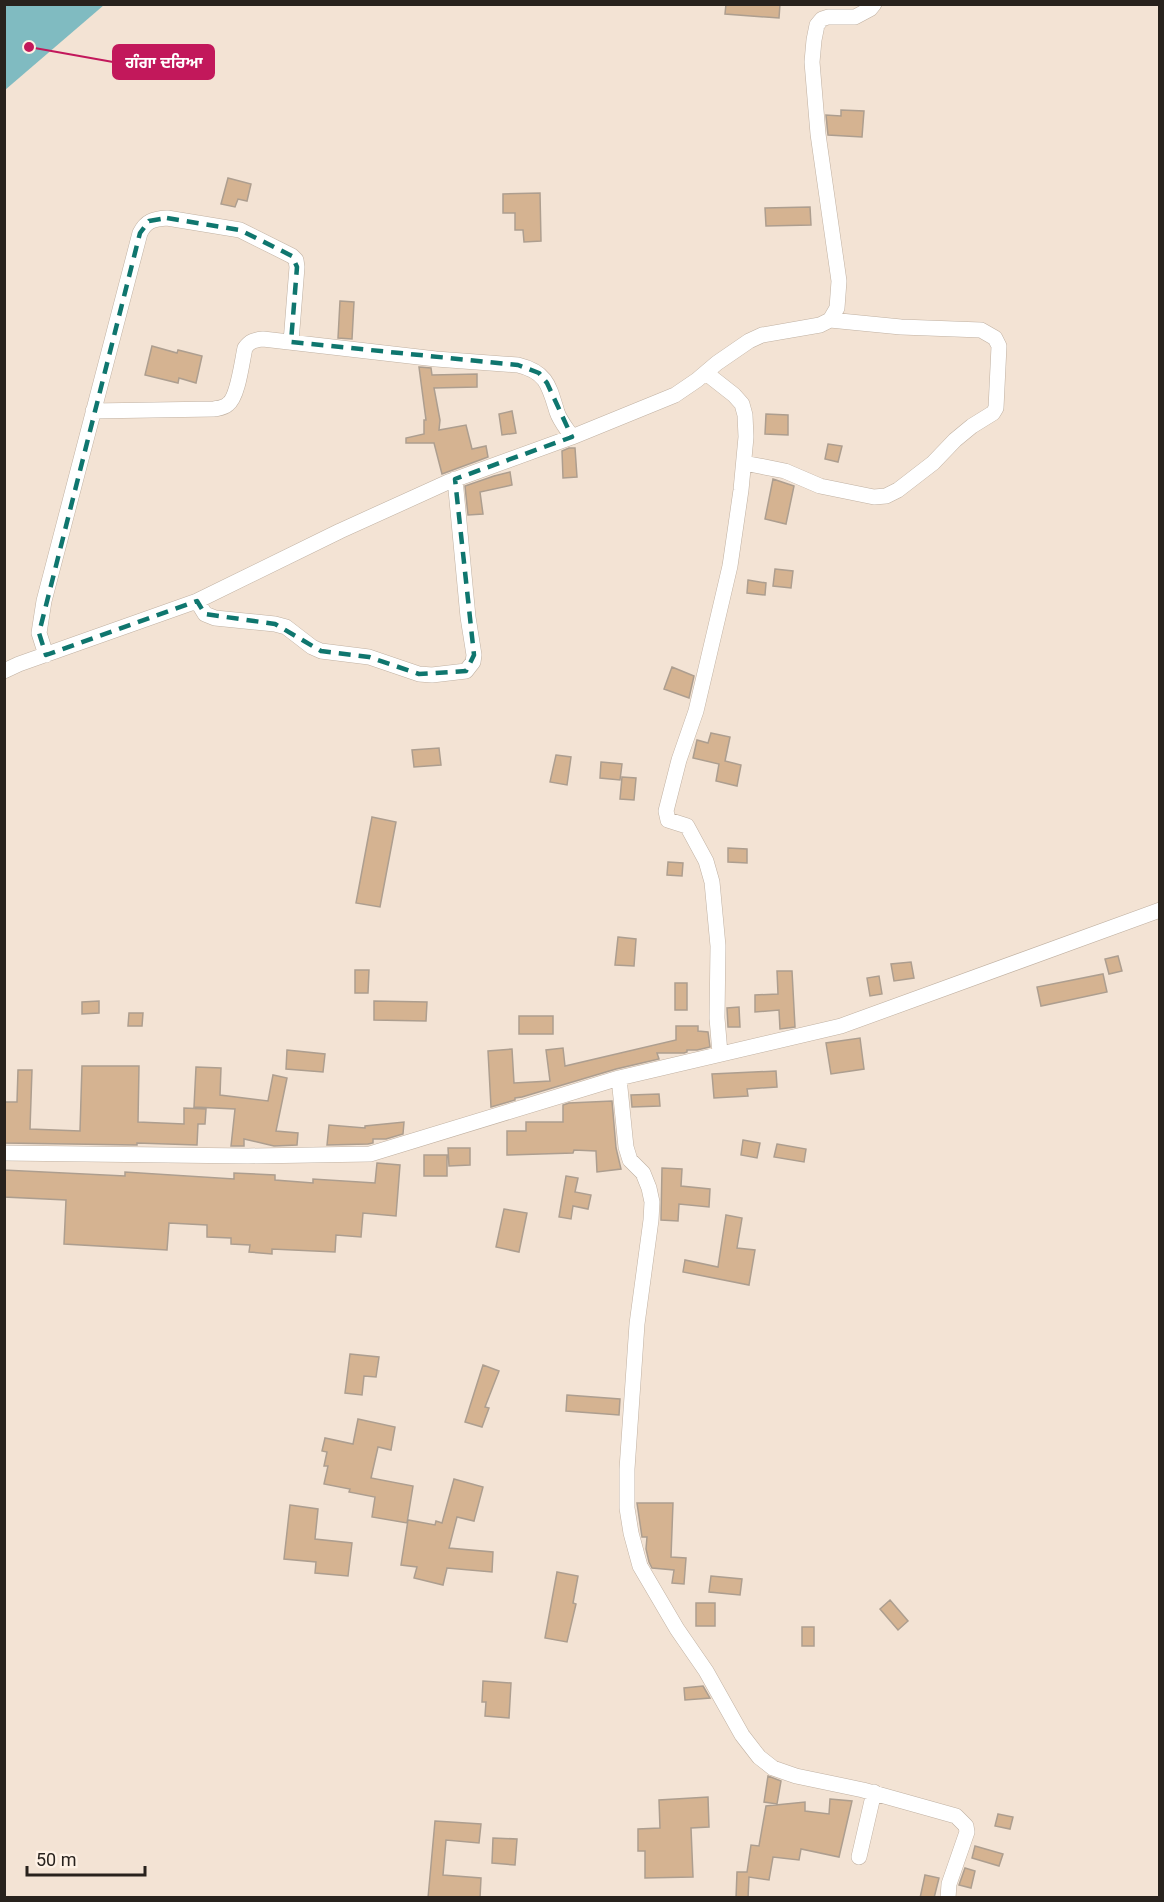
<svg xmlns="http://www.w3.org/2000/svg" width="1164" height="1902" font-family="Roboto,'Noto Sans Gurmukhi',sans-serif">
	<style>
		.water { fill: #80bbc1 }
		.building { fill: #d5b391; stroke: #ad9e8f; stroke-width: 1.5 }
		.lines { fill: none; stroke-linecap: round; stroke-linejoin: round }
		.minor-casing { stroke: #c0b1a2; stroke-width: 16 }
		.minor { stroke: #fff; stroke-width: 15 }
		.marked { fill: none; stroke: #0f766e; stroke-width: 4.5; stroke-dasharray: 12 8; stroke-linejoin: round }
		.leader { fill: none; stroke: #c2185b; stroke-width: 2 }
		.callout-dot { fill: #c2185b; stroke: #fef1e5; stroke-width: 2 }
		.callout { fill: #c2185b; stroke: #c2185b; stroke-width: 2 }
		.callout-label { font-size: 16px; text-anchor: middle; font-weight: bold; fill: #fff }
	</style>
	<rect width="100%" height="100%" fill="#f3e3d4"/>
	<!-- water -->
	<path class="water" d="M5,4h99v1l-99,85z"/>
	<!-- building -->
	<path class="building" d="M726,4h54l-1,14 -54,-4z
		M841,110l23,1 -2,26 -34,-2 -2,-20 15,1z
		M228,178l23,6 -4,17 -9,-2 -3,8 -14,-3z
		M540,193l1,48 -17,1 -1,-12h-8v-17h-12v-19z
		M810,207l1,18 -45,1 -1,-18z
		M340,301l14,1 -2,37 -14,-1z
		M152,346l25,7 1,-3 24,6 -6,27 -17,-5 -1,5 -33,-8z
		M419,367l12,1 1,7 45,-1v13l-43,1 6,32 -1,10 27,-5 6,24 14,-3 2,11 -46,17 -8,-31h-28v-5l18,-4v-14h2z
		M512,411l4,22 -14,2 -3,-21z
		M766,414l22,1v20l-23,-1z
		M828,444l14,2 -4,16 -13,-3z
		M569,448h6l2,29 -14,1 -1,-27z
		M510,472l2,13 -32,7 3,22 -15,1 -3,-29 29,-10z
		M773,479l21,7 -8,38 -21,-5z
		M775,569l18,2 -2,17 -18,-2z
		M748,580l18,3 -1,12 -18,-2z
		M672,667l22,9 -5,22 -25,-9z
		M711,733l19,4 -5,24 16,4 -4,21 -21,-5 3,-17 -26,-6 4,-18 11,3z
		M439,748l2,17 -27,2 -2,-17z
		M556,755l15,2 -4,28 -17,-3z
		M601,762l21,2 -2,16 -20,-2z
		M622,777l14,1 -2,22 -14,-1z
		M372,817l24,5 -16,85 -24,-4z
		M728,848l19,1v14l-19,-1z
		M668,862l15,1 -1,13 -15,-1z
		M618,937l18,2 -2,27 -19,-1z
		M1118,956l4,15 -13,3 -4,-15z
		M911,962l3,16 -20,3 -3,-17z
		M355,970h14l-1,23h-13z
		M777,971h15l3,56 -15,2 -1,-19 -24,2v-17l23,-1z
		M1103,974l4,18 -66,14 -4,-19z
		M879,976l3,18 -12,2 -3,-18z
		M675,983h12v27h-12z
		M99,1001v12l-17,1v-12z
		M374,1001l53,1 -1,19 -52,-1z
		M739,1007l1,20h-12l-1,-19z
		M129,1013h14l-1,13h-14z
		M519,1016h34v18h-34z
		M676,1026h22v5l10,1 2,15 -13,3h-10v2l-3,1h-27l2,6 -43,10 -94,28 -7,1v2l-24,7 -3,-56 24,-2 2,34 36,-2 -4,-31 17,-2 2,18 111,-26z
		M860,1038l4,31 -33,5 -5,-31z
		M287,1050l38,4 -2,18 -37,-3z
		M82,1066h57l-1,56 46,2v-16l22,1 -1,15h-7l-1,21 -60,-2v2l-133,-2v-41h13l1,-32h14l-2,59 50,2z
		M196,1067l25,1 -1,27 48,6 5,-26 14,3 -11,53 22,2 -1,12 -23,1 -30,-7v7h-13l4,-37 -41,-2z
		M776,1071l1,16 -30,2 1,7 -34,2 -2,-24z
		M659,1094l1,12 -28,1 -1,-12z
		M612,1101l4,47 5,21 -24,3 -1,-21 -22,-1 -1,3 -66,2v-24h19v-9h37v-17l6,-2z
		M404,1122l-1,12 -17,5h-13v4l-5,1 -41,1 2,-20 36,3v-2z
		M743,1140l17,3 -3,15 -16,-3z
		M777,1144l29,5 -2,13 -30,-5z
		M448,1148h22v17l-21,1z
		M424,1155h23v21h-23z
		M377,1163l23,2 -4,51 -33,-3 -2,24 -25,-2 -1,17 -63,-3v5l-23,-2 1,-7 -19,-1v-6l-24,-1v-12l-38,-2 -2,27 -103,-6 2,-44 -62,-3v-27l121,6v-4l109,7v-6l41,2v5l38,3v-4l62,4z
		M662,1168l20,1 -1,17 29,3 -1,18 -30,-3 -1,17 -17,-1z
		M566,1176l12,2 -3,14 16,3 -3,14 -15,-3 -2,13 -12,-2z
		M504,1209l23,4 -8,39 -23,-5z
		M726,1215l16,3 -5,30 18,2 -6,35 -66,-13 2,-12 33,7z
		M350,1354l29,3 -3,20 -12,-1 -2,19 -17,-2z
		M483,1365l16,6 -14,36 4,1 -7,19 -17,-5z
		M567,1395l53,4 -1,16 -53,-4z
		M358,1419l37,8 -4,23 -13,-3 -7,31 42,8 -6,37 -35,-6 3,-20 -26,-5 1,-3 -26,-5 4,-18h-4l3,-14 -5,-1 3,-13 28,6z
		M454,1479l29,8 -9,34 -17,-4 -8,31 44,4 -1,20 -45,-4 -4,17 -29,-7 3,-11 -16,-2 7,-45 27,5 1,-4 6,2z
		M637,1503h36l-2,54 15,1 -2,26 -12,-1 2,-13 -22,-2 -3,-6 -3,-13 1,-12h-5z
		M290,1505l28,4 -3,30 37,4 -4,33 -33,-3 1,-11 -32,-3z
		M557,1572l21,4 -5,27 3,1 -9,38 -22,-4z
		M711,1576l31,3 -2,16 -31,-3z
		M890,1600l18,21 -10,9 -18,-21z
		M696,1603h19v23h-19z
		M802,1627h12v19h-12z
		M483,1681l28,2 -2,35 -24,-2 1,-14h-4z
		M703,1686l7,12 -25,2 -1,-12z
		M768,1776l13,5 -4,23 -13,-2z
		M708,1797l1,30 -18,1 2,49 -48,1v-27h-7v-22l22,-1 -1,-28z
		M830,1799l22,2 -13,56 -38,-8 -2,11 -26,-3 -4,23 -20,-3 -1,21h-12l1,-26h10l4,-27 8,1 7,-40 39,-4v9l24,3z
		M998,1814l15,3 -3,12 -15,-3z
		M435,1821l46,3 -2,19 -33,-3 -3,35 38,3 -1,20h-52z
		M493,1838l24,1 -2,26 -23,-2z
		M975,1846l28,8 -4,12 -27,-8z
		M965,1868l10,3 -4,17 -12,-3z
		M925,1875l14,3 -5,20h-14z"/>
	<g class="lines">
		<defs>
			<path id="minor" d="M706,373l28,22 8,9 3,11 1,22 -5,53 -11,76 -34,145 -17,49 -13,51 2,9 19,6 19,35 6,21 6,64 -1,72 3,35
				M93,411l121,-2c5,-1 10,-1 14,-5 10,-7 14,-43 17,-56 5,-7 9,-8 18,-9l173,20 82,6c29,7 31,21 39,47 3,9 10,17 15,25
				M744,463l41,8 35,15 54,11 12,-1 12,-6 35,-27 22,-23 17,-14 21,-13 3,-5 3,-62 -4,-8 -14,-8 -80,-3 -71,-7
				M197,601l8,13 10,4 60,6 11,3 26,20 9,4 48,6 50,17 13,1 34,-4 7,-9 1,-7 -6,-38 -13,-138
				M46,655l-7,-22 5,-32 96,-368c6,-12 13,-14 27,-15l73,12 52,26 4,4 1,7 -6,75
				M4,671l15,-7 178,-63 143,-70 108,-49 124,-45 103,-42 22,-15 20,-17 32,-22 13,-6 58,-10 10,-5 7,-12 2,-27 -21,-147 -6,-72 2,-22 3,-15 5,-6 6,-2h27l15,-8 4,-5
				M619,1078l7,69 4,13 13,13 6,15 3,14 -1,18 -14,104 -10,145v39l4,25 9,33 37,63 29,42 36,64 17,22 14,11 23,8 67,14 93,26 10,10 1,6 -18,52 -1,14
				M4,1153l244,3 122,-2 249,-76 222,-52 319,-116
				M859,1857l15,-65"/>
		</defs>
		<!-- minor casing -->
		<use href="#minor" class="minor-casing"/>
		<!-- minor -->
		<use href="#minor" class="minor"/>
	</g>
	<!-- marked area -->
	<path class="marked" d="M167,218l73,12 52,26 5,11 -6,75 227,23 21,8 8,10 25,54 -117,42 19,176 -8,16 -47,3 -50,-17 -48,-6 -46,-27 -70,-10 -8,-13 -151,54 -7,-22 101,-400 9,-12z"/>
	<!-- callouts -->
	<path class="leader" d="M29 47L113 62"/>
	<circle class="callout-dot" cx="29" cy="47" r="6"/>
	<rect class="callout" x="113" y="45" width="101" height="34" rx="6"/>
	<g class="callout-label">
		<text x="164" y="68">ਗੰਗਾ ਦਰਿਆ</text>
	</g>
	<!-- border -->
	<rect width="1164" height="1902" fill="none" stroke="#28221d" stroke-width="12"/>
	<!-- scale -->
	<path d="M27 1866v9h118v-9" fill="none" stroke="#28221d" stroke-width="3"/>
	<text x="36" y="1866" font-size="18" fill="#28221d" stroke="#fef1e5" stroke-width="4.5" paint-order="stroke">50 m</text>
</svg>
